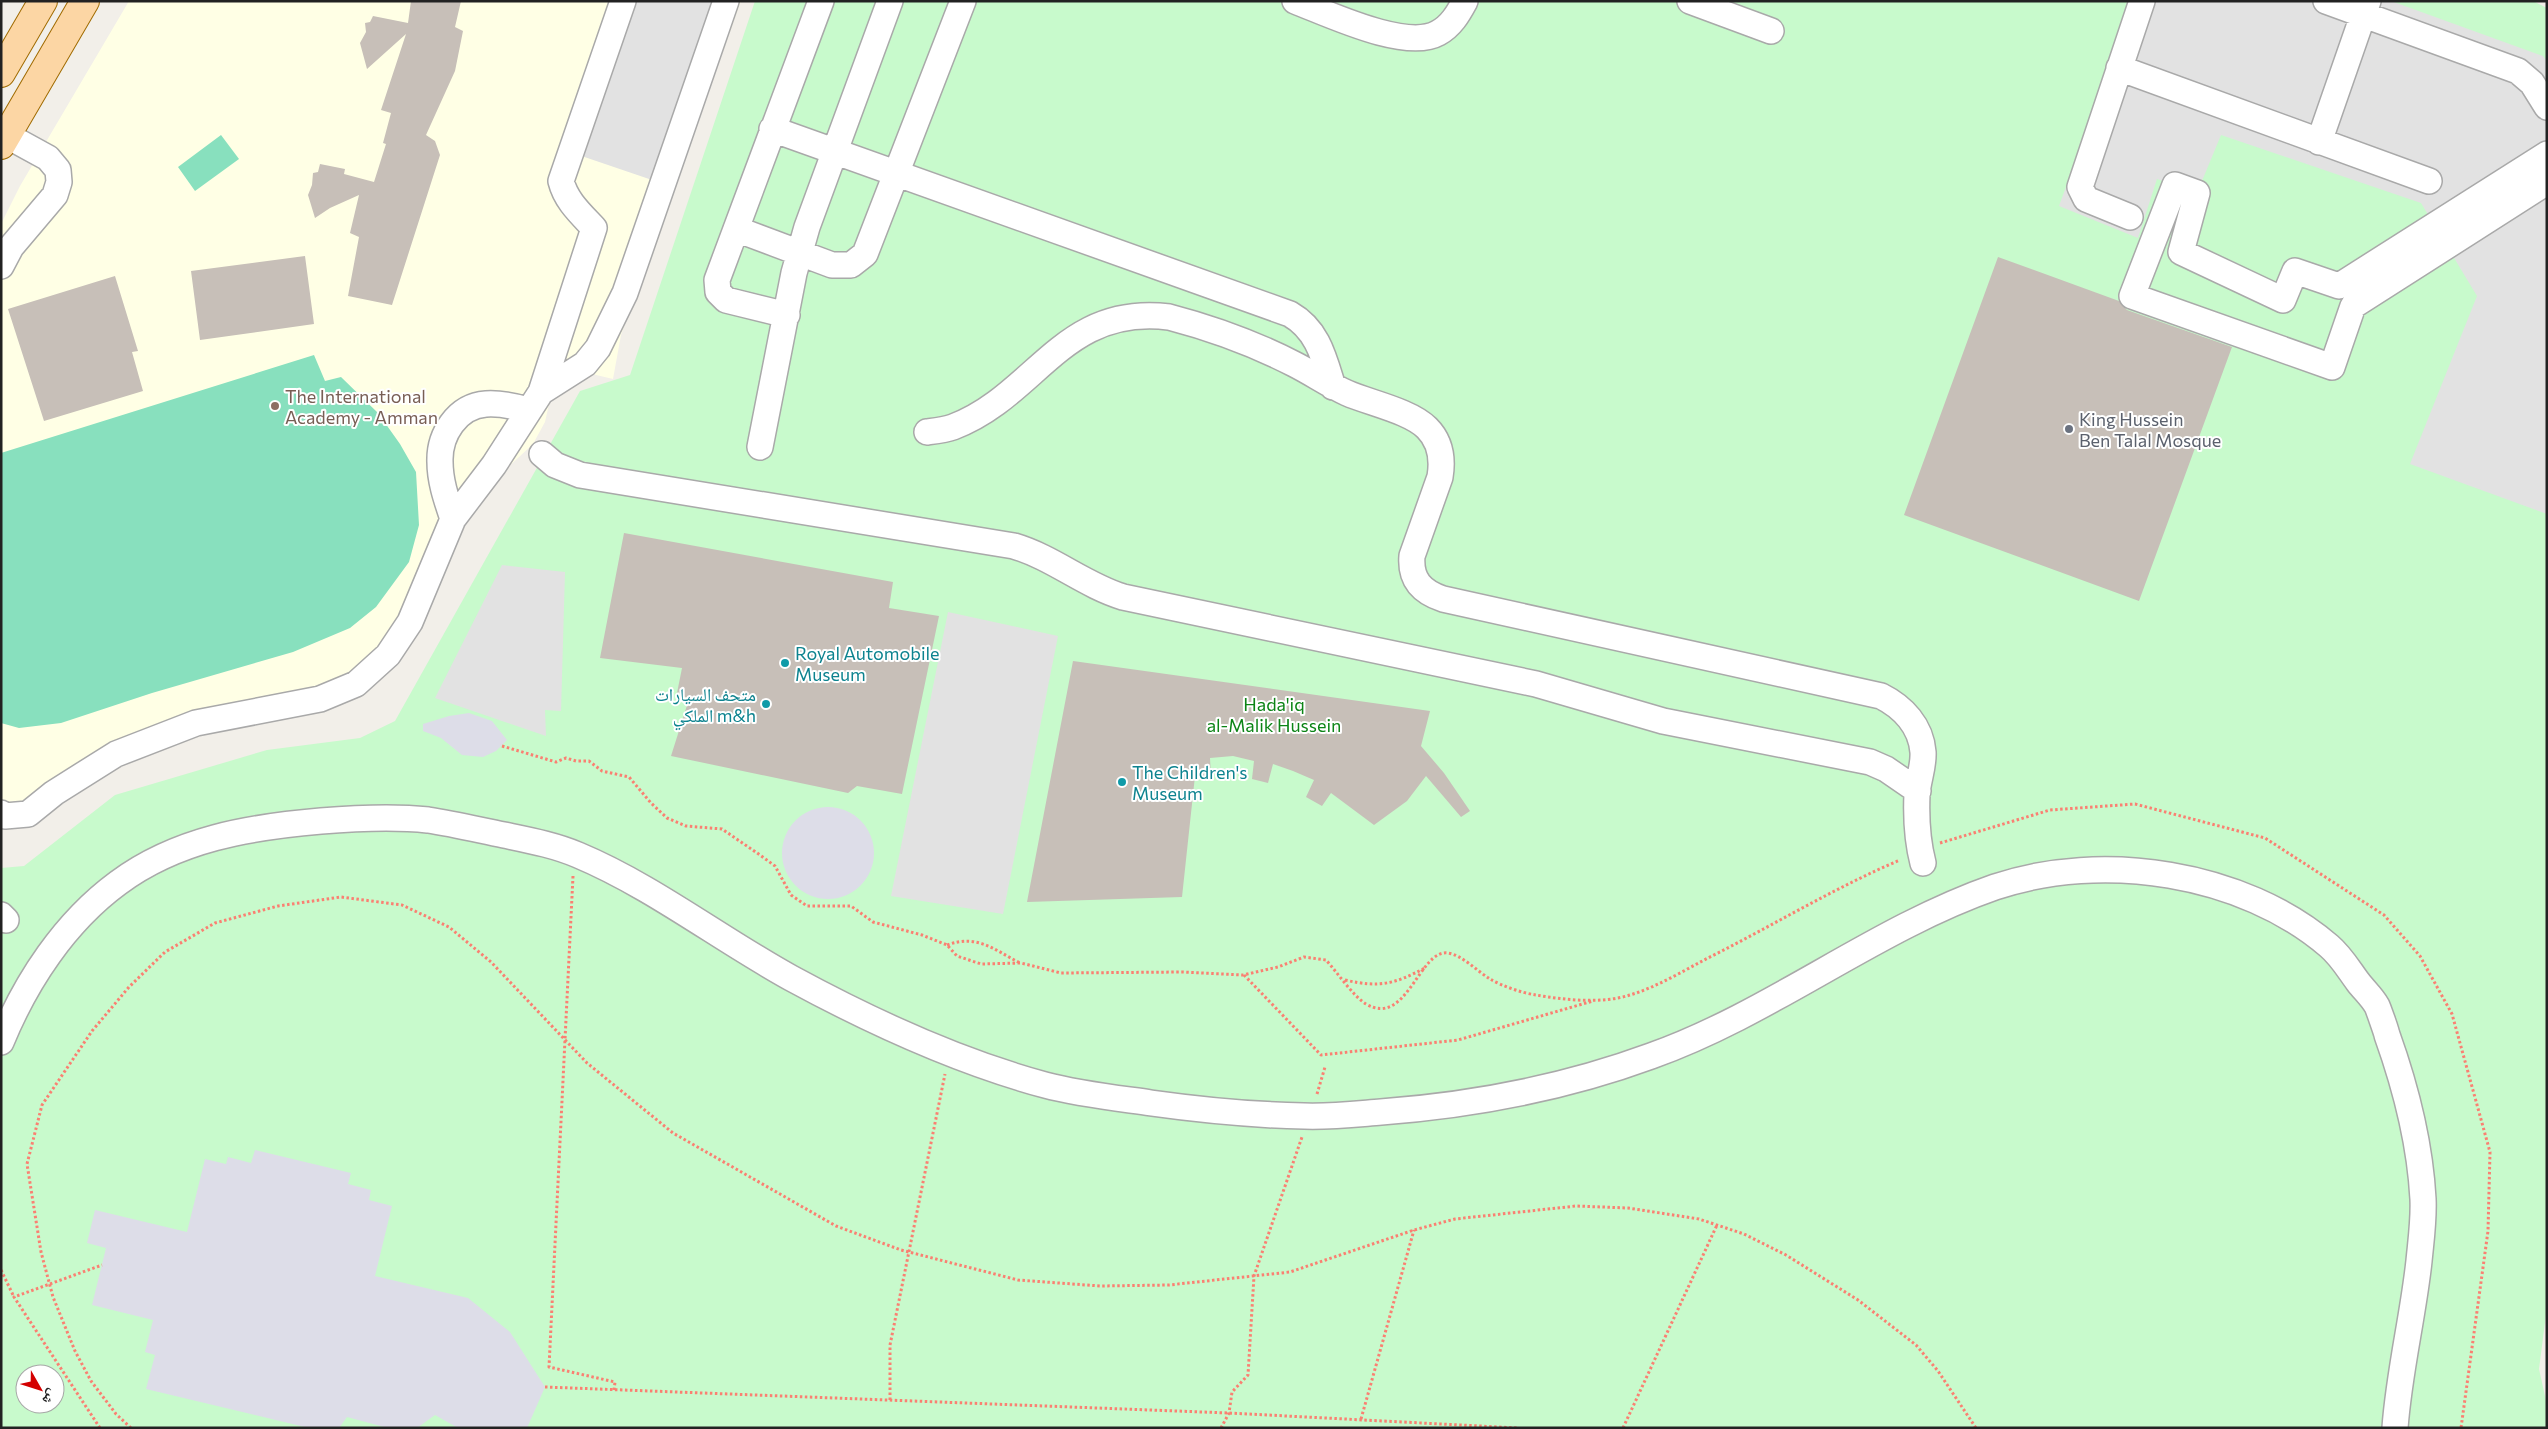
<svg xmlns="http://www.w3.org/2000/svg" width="2548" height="1429" font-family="Commissioner,'Noto Naskh Arabic',sans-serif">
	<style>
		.education { fill: #ffffe5 }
		.park { fill: #c8facc; fill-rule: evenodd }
		.pitch { fill: #88e0be }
		.parking { fill: #e2e2e2 }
		.plaza { fill: #dddde8 }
		.building { fill: #c7bfb8 }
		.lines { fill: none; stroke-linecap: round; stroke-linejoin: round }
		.minor-casing { stroke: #a9a9a9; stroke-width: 28 }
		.major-casing { stroke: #a06b00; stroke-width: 30 }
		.path { stroke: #fa8072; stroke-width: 3; stroke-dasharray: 2.5 2.5; stroke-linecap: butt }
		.minor { stroke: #fff; stroke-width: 25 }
		.major { stroke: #fcd6a4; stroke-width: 28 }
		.education-dot { fill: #8d6e63; stroke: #fff; stroke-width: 2 }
		.worship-dot { fill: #6b7280; stroke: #fff; stroke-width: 2 }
		.culture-dot { fill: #0f9aa8; stroke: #fff; stroke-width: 2 }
		.labels { text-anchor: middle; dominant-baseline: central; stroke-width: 4; stroke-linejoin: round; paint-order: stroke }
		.education-label { font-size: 18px; fill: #785e54; stroke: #fff; text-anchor: start }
		.worship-label { font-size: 18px; fill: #5b616d; stroke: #fff; text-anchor: start }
		.culture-label { font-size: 18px; fill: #0d838f; stroke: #fff; text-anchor: start }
		.park-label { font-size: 18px; fill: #0c8416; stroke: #fff }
	</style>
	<rect width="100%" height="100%" fill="#f2efe9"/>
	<!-- education -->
	<path class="education" d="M129,1h612l-120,334 -8,44 -42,-10 -19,22 -7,31 -12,22 -46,43 -22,27 -31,79 -26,56 -53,50 -38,13 -145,27 -171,82v-597l19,-38z"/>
	<!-- park -->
	<path class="park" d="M755,1h1778l14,7v1299l-8,62 8,36v23h-2546v-560l23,-2 91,-71 152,-45 93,-12 35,-17 185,-330 50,-16zM25,1374h30v30h-30z"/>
	<!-- pitch -->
	<path class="pitch" d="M221,135l18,24 -44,32 -17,-24z
		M314,355l11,26 16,-4 37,36 22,31 16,28 3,53 -10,37 -33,45 -26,21 -57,24 -141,41 -91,30 -42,5 -18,-5v-270z"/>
	<!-- parking -->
	<path class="parking" d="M613,1h107l-65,180 -94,-32z
		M2134,1h257l152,55 4,5v453l-137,-50 67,-168 -56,-93 -200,-68 -24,58 -40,-14 -19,59 -79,-32z
		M502,565l63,7 -4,139 -16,-1 1,26 -111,-38z
		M948,612l110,24 -55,278 -112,-18z"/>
	<!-- plaza -->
	<path class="plaza" d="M469,713l23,8 15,19 -11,11 -13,6 -21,-2 -21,-17 -18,-7v-7l26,-8z
		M782 853a46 46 0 1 1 92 0a46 46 0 1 1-92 0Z
		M255,1150l96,23 -3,11 23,6 -2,10 23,6 -17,70 93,22 42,34 35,55 -18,41h-69l-23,-13 -18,13h-29l-41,-11 -8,11h-30l-163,-39 9,-34 -10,-3 8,-32 -61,-15 14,-57 -19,-5 8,-33 92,22 18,-73 21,5 2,-7 23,6z"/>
	<!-- building -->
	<path class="building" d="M411,1h50l-6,26 8,4 -8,40 -29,64 9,6 5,14 -48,150 -44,-9 11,-59 -9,-4 9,-38 -29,13 -15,10 -7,-23 4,-10 1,-12 5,-1 2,-8 25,5 -1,5 30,8 12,-38 -3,-1 8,-30 -10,-3 25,-76 -39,35 -7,-26 6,-11 -1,-9 5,-1 3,-6 35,7z
		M305,256l9,68 -114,16 -9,-69z
		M1998,257l121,44 8,9 105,37 -93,254 -235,-86z
		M115,276l23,75 -6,1 11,39 -99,30 -36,-112z
		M624,533l269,49 -4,26 50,8 -37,178 -45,-8 -9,7 -177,-37 18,-57 -12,-6 5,-25 -82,-10z
		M1073,661l357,50 -9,35 23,27 26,38 -9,6 -35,-41 -19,25 -33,24 -43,-32 -9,13 -16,-9 8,-17 -21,-9 -20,-7 -5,19 -16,-4 2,-18 -21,-5 -23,2 1,18h-16l-13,121 -155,5z"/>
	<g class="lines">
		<defs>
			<path id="minor" d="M1295,1c34,13 111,50 143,32 13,-7 20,-19 27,-32
				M1690,1l81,30
				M2326,1l192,70 14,12 15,24
				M2119,68l310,113
				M772,129l518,185c28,16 34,44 43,73
				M2319,142l49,-141
				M2547,154l-208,132 -44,-15 -12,29 -102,-48 16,-59 -22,-8 -43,111 200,71 21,-61 194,-124
				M2130,217l-44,-18 -6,-12 62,-186
				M736,229l96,36h19l14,-11 98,-253
				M1,266l10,-19 44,-52 4,-13 -1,-12 -10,-12 -42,-23
				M787,315l-61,-15 -8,-8 -1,-12 104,-279
				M541,392l53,-164c-13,-14 -28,-27 -33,-47l62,-180
				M927,432c8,-1 18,-2 26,-5 84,-32 109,-123 216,-110 42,11 86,27 125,47 18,9 35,21 53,29 23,10 63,18 80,35 14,14 16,31 13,49l-28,79c-2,24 10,36 31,43l438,97c22,11 40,30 42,56 1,14 -5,28 -6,42 -1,23 0,46 6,69
				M760,447l34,-174 13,-46 83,-226
				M542,454l13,11 25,10 434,71c40,12 70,39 109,51l413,87 127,37 207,41 16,7 32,22
				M453,519c-6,-18 -13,-37 -13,-57 -1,-27 17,-56 46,-58 15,-1 28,2 42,6
				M1,813l4,3 23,-2 26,-21 62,-39 80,-31 124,-24 36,-15 32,-29 22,-33 43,-103 41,-54 47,-73 44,-28 13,-16 27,-55 101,-292
				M1,915l5,5
				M1,1042c25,-61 64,-120 117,-159 59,-44 132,-56 203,-62 36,-3 71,-5 107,-1 26,4 51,10 76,15 24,5 51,10 74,20 74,31 142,84 213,123 81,44 165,83 254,107 34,9 71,13 106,18 50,7 103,12 153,13 26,1 52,-2 77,-4 92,-7 183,-24 270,-56 121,-43 223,-127 344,-169 107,-36 248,-15 334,59 12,10 20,24 29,36 6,8 14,15 19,24 1,2 10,27 10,29 19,53 33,108 36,164 1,21 -2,41 -4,62 -6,56 -20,111 -24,167"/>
			<path id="major" d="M1,73l42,-72
				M1,145l84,-144"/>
		</defs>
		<!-- minor casing -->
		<use href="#minor" class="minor-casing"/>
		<!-- major casing -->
		<use href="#major" class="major-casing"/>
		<!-- path -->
		<path class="path" d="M502,746l54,16 10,-4 10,3h13l13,10 27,6 22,26 16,15 19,8 36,3 38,26 15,11 16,29 16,11h44l22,16 49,13 25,10 10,11 24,8 40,-1 40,10 122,-1 60,3 35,-8 26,-10 22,3c11,12 27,36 40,44 41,24 53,-55 82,-51 14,2 29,18 42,26 12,7 32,14 46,16 28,5 66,9 94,0 27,-8 53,-24 78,-37 64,-32 126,-70 192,-98
			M1940,843l110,-33 85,-6 130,34 119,77 36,41 32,58 38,138 -2,79 -27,197
			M573,876l-24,491 66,15 -1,8
			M947,945c30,-11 46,4 73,18
			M1244,975l77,80 137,-15 135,-39
			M1345,980c35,8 49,4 80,-12
			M1317,1094l8,-27
			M1,1270l13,27
			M545,1387l684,26 289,15
			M890,1400v-55l55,-271
			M1361,1419l53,-189
			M100,1428l-86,-131 88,-32
			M131,1428l-15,-14 -25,-33 -16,-30 -22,-54 -12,-45 -14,-88 15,-59 50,-74 37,-44 36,-35 50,-29 63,-17 63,-9 61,8 47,22 42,35 96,101 86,70 163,93 65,24 117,30 82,6 69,-1 121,-13 124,-42 41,-11 121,-13 52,2 71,11 45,15 42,21 72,45 58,45 22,26 38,57
			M1221,1428l8,-15 3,-21 16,-17 6,-99 48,-139
			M1623,1428l94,-203"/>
		<!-- minor -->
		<use href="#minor" class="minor"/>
		<!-- major -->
		<use href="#major" class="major"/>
	</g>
	<!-- markers -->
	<circle class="education-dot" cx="275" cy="406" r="5"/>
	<circle class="worship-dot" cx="2069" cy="429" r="5"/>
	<g class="culture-dot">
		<circle cx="785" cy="663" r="5"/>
		<circle cx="766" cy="704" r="5"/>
		<circle cx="1122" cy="782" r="5"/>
	</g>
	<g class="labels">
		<!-- education labels -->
		<g class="education-label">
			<text x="285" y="396">The International<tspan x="285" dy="21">Academy - Amman</tspan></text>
		</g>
		<!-- worship labels -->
		<g class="worship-label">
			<text x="2079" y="419">King Hussein<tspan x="2079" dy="21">Ben Talal Mosque</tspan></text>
		</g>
		<!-- culture labels -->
		<g class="culture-label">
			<text x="795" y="653">Royal Automobile<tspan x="795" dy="21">Museum</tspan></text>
			<text x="756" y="694" text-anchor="end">متحف السيارات<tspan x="756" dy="21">الملكي m&amp;h</tspan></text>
			<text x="1132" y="772">The Children's<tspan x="1132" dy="21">Museum</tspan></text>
		</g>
		<!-- park labels -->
		<g class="park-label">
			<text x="1274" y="704">Hada'iq<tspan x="1274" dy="21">al-Malik Hussein</tspan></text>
		</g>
	</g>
	<!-- border -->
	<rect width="2548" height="1429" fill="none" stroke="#222222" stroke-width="5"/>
	<!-- north arrow -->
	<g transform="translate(40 1389) rotate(129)"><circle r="24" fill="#ffffff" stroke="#a7a7a7"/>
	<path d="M0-4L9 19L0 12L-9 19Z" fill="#d40000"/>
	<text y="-8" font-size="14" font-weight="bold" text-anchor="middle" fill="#222222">ش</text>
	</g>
</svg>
